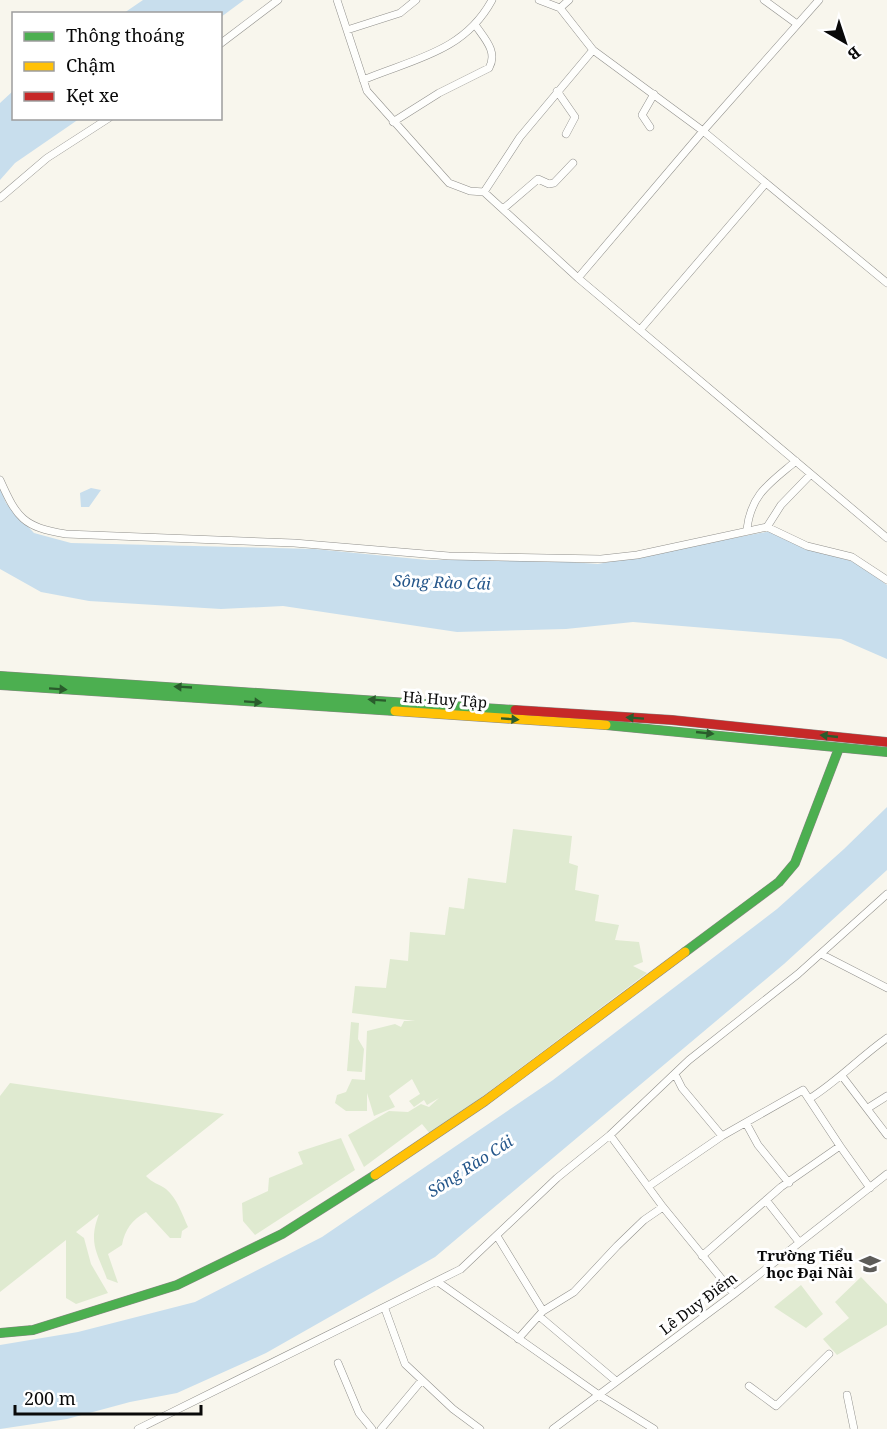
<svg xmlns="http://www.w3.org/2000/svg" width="887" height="1429" font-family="'Noto Serif',serif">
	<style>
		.green { fill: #dfead0 }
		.water { fill: #c8deed }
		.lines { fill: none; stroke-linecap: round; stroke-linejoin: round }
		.street-casing { stroke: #91908c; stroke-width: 8 }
		.fast-casing { stroke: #878682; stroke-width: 10 }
		.slow-casing { stroke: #878682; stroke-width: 10 }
		.jam-casing { stroke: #878682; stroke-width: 10 }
		.street { stroke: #fefefc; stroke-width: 7 }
		.fast { stroke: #4caf50; stroke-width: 9 }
		.slow { stroke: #ffc107; stroke-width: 9 }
		.jam { stroke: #c62828; stroke-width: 9 }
		.oneway { fill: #2a5c2c }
		.labels { text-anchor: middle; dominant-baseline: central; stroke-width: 6; stroke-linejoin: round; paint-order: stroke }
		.street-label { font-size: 15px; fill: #090909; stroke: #fff }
		.poi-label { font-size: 15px; font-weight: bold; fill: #090909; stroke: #fff; text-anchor: end }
		.water-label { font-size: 16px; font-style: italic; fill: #24568a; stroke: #fff }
	</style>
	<rect width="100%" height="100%" fill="#f8f6ed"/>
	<!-- green -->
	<path class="green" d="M513,829l59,7 -3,27 9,3 -3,24 24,5 -4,26 24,4 -4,15 24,2 4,20 -10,4 14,7 -216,162 -9,-11 -58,43 -16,-32 41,-24 19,1 13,-8 8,3 10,-9 -12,7 -3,-5 -10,7 -5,-6 11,-7 -8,-15 -23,17 6,11 -21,9 -7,-23v18h-21l-11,-8 2,-8 9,-3 6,-13 13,1 2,-49 28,-7 6,3 3,-6h11l-63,-8 3,-27 31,2 4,-29 18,2 2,-29 35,3 4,-28 15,2 4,-31 38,5z
		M351,1022l8,1 -1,16 6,10 -2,23 -15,-1z
		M10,1083l214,31 -78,62c6,7 13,8 20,13 11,9 16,25 22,38l-6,4 -1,7h-11l-24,-26c-14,8 -21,17 -24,33l-14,9 10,29 -11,-4c-10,-27 -19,-36 -8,-65l-23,18 8,6 7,26 17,29 -32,11 -10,-6v-58l-66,52v-196z
		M341,1138l14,32 -100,65 -12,-14 -1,-18 26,-12 1,-13 34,-14 -5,-12z
		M861,1277l26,27v21l-50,30 -14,-16 26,-21 -14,-16z
		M801,1285l22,29 -17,14 -32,-21z"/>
	<!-- water -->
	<path class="water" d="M143,0h101l-23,17 -1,-3 -96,-1z
		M13,91l1,27 65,1 -64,44 -15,17v-77z
		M0,488l6,15 28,30 37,10 244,6 112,11 102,-1 69,5 173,-33 35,16 51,16 30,22v74l-46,-20 -208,-17 -67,7 -109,3 -174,-26 -62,3 -132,-8 -48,-9 -41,-23z
		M91,488l10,2 -12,17h-8l-1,-14z
		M887,807v63l-103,94 -349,293 -169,96 -89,40 -47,9 -63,17 -67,10v-84l78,-13 117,-30 127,-65 231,-157 224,-171 67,-60z"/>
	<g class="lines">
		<defs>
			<path id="street" d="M337,0l30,91 82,92 21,8 14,1 94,86
				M539,0l21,8
				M569,0l-9,8 33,42 110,81 184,152
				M764,0l33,24
				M819,0l-116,131 -125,147 309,260
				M347,30l53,-17 16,-13
				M220,44l58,-44
				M363,80c50,-21 101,-28 129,-80
				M557,91l18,26 -9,17
				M393,122l46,-29 50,-25c9,-16 -4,-29 -13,-42
				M650,127l-8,-12 12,-21
				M484,192l36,-55 73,-87
				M0,198l47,-40 62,-40
				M503,209l35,-30 11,5 5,-1 19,-20
				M640,330l126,-147
				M0,480c17,38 23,47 66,54l228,9 155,13 152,3 36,-4 130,-28 40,19 45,11 35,23
				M767,527l14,-22 30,-31
				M747,529c4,-35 23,-46 49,-68
				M821,954l66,34
				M675,1074l7,14 40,48
				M842,1076l45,59
				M809,1099c29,-18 51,-42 78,-61
				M868,1108l19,-12
				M746,1123l12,22 31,38
				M610,1135l79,-75 109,-86 89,-80
				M649,1186l73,-50 81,-46 37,56
				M766,1200l33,42
				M497,1236l46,75
				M702,1256l79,-69 59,-41 30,42
				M438,1282l161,113 55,34
				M385,1309l20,55 48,45 27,20
				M539,1316l77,65
				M518,1339l25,-28 31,-19 43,-46 27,-26 19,-13
				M338,1363l21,50 13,16
				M749,1386l27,20 53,-52
				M847,1395l7,34
				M138,1429l323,-160 96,-91 53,-43 53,72 71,87
				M381,1429l41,-49
				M553,1429l181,-135 153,-120"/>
			<path id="fast" d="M0,676l515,34
				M0,685l395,26
				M606,725l281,27
				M685,952l94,-70 16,-19 44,-115
				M0,1333l33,-3 144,-45 105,-51 93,-59"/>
			<path id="slow" d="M395,711l211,14
				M375,1175l110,-74 200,-149"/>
			<path id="jam" d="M515,710l157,10 215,22"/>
		</defs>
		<!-- street casing -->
		<use href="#street" class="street-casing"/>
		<!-- fast casing -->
		<use href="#fast" class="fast-casing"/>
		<!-- slow casing -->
		<use href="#slow" class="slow-casing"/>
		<!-- jam casing -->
		<use href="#jam" class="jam-casing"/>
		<!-- street -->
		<use href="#street" class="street"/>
		<!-- fast -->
		<use href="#fast" class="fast"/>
		<!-- slow -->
		<use href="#slow" class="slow"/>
		<!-- jam -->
		<use href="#jam" class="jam"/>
	</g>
	<!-- one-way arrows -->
	<defs><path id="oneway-solid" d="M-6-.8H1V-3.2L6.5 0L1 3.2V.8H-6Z" transform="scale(1.5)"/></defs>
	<g class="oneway">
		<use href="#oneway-solid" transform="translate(183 687) rotate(-177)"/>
		<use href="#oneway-solid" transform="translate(58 689) rotate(4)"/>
		<use href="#oneway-solid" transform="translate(377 700) rotate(-176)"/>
		<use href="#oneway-solid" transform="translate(253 702) rotate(4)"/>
		<use href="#oneway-solid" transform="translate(635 718) rotate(-176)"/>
		<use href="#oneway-solid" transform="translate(510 719) rotate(4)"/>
		<use href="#oneway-solid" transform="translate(705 733) rotate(6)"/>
		<use href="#oneway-solid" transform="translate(829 736) rotate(-174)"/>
	</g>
	<!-- icons -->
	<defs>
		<symbol id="school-bare" viewBox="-9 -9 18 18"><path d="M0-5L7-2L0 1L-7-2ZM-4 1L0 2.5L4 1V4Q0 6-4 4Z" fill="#5d5c59" stroke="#fff" stroke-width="2.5" paint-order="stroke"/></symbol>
	</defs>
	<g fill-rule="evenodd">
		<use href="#school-bare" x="855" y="1249" width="30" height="30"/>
	</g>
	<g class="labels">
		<!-- street labels -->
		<g class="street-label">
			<text transform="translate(445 699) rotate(4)">Hà Huy Tập</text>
			<text transform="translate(698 1303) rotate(-37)">Lê Duy Điếm</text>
		</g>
		<!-- poi labels -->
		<g class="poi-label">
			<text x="853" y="1255">Trường Tiểu<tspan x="853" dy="17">học Đại Nài</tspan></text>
		</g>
		<!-- water labels -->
		<g class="water-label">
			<text transform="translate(442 582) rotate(2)">Sông Rào Cái</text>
			<text transform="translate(470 1166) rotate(-33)">Sông Rào Cái</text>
		</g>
	</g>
	<!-- legend -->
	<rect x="12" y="12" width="210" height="108" fill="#ffffff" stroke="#9d9d9d" stroke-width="1.5"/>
	<rect x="24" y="32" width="30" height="9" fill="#4caf50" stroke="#9d9d9d" stroke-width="1.5"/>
	<text x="66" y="42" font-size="18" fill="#090909">Thông thoáng</text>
	<rect x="24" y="62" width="30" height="9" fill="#ffc107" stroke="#9d9d9d" stroke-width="1.5"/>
	<text x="66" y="72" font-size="18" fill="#090909">Chậm</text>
	<rect x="24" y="92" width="30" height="9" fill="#c62828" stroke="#9d9d9d" stroke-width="1.5"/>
	<text x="66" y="102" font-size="18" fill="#090909">Kẹt xe</text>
	<!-- north arrow -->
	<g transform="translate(845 42) rotate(141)" stroke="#ffffff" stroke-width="4.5" paint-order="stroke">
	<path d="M0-4.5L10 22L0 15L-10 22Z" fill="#090909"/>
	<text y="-9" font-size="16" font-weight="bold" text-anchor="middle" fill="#090909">B</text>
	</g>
	<!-- scale -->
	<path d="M15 1405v9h186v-9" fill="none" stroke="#090909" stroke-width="3"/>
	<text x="24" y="1405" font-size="18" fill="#090909" stroke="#ffffff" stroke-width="4.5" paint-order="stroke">200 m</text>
</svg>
